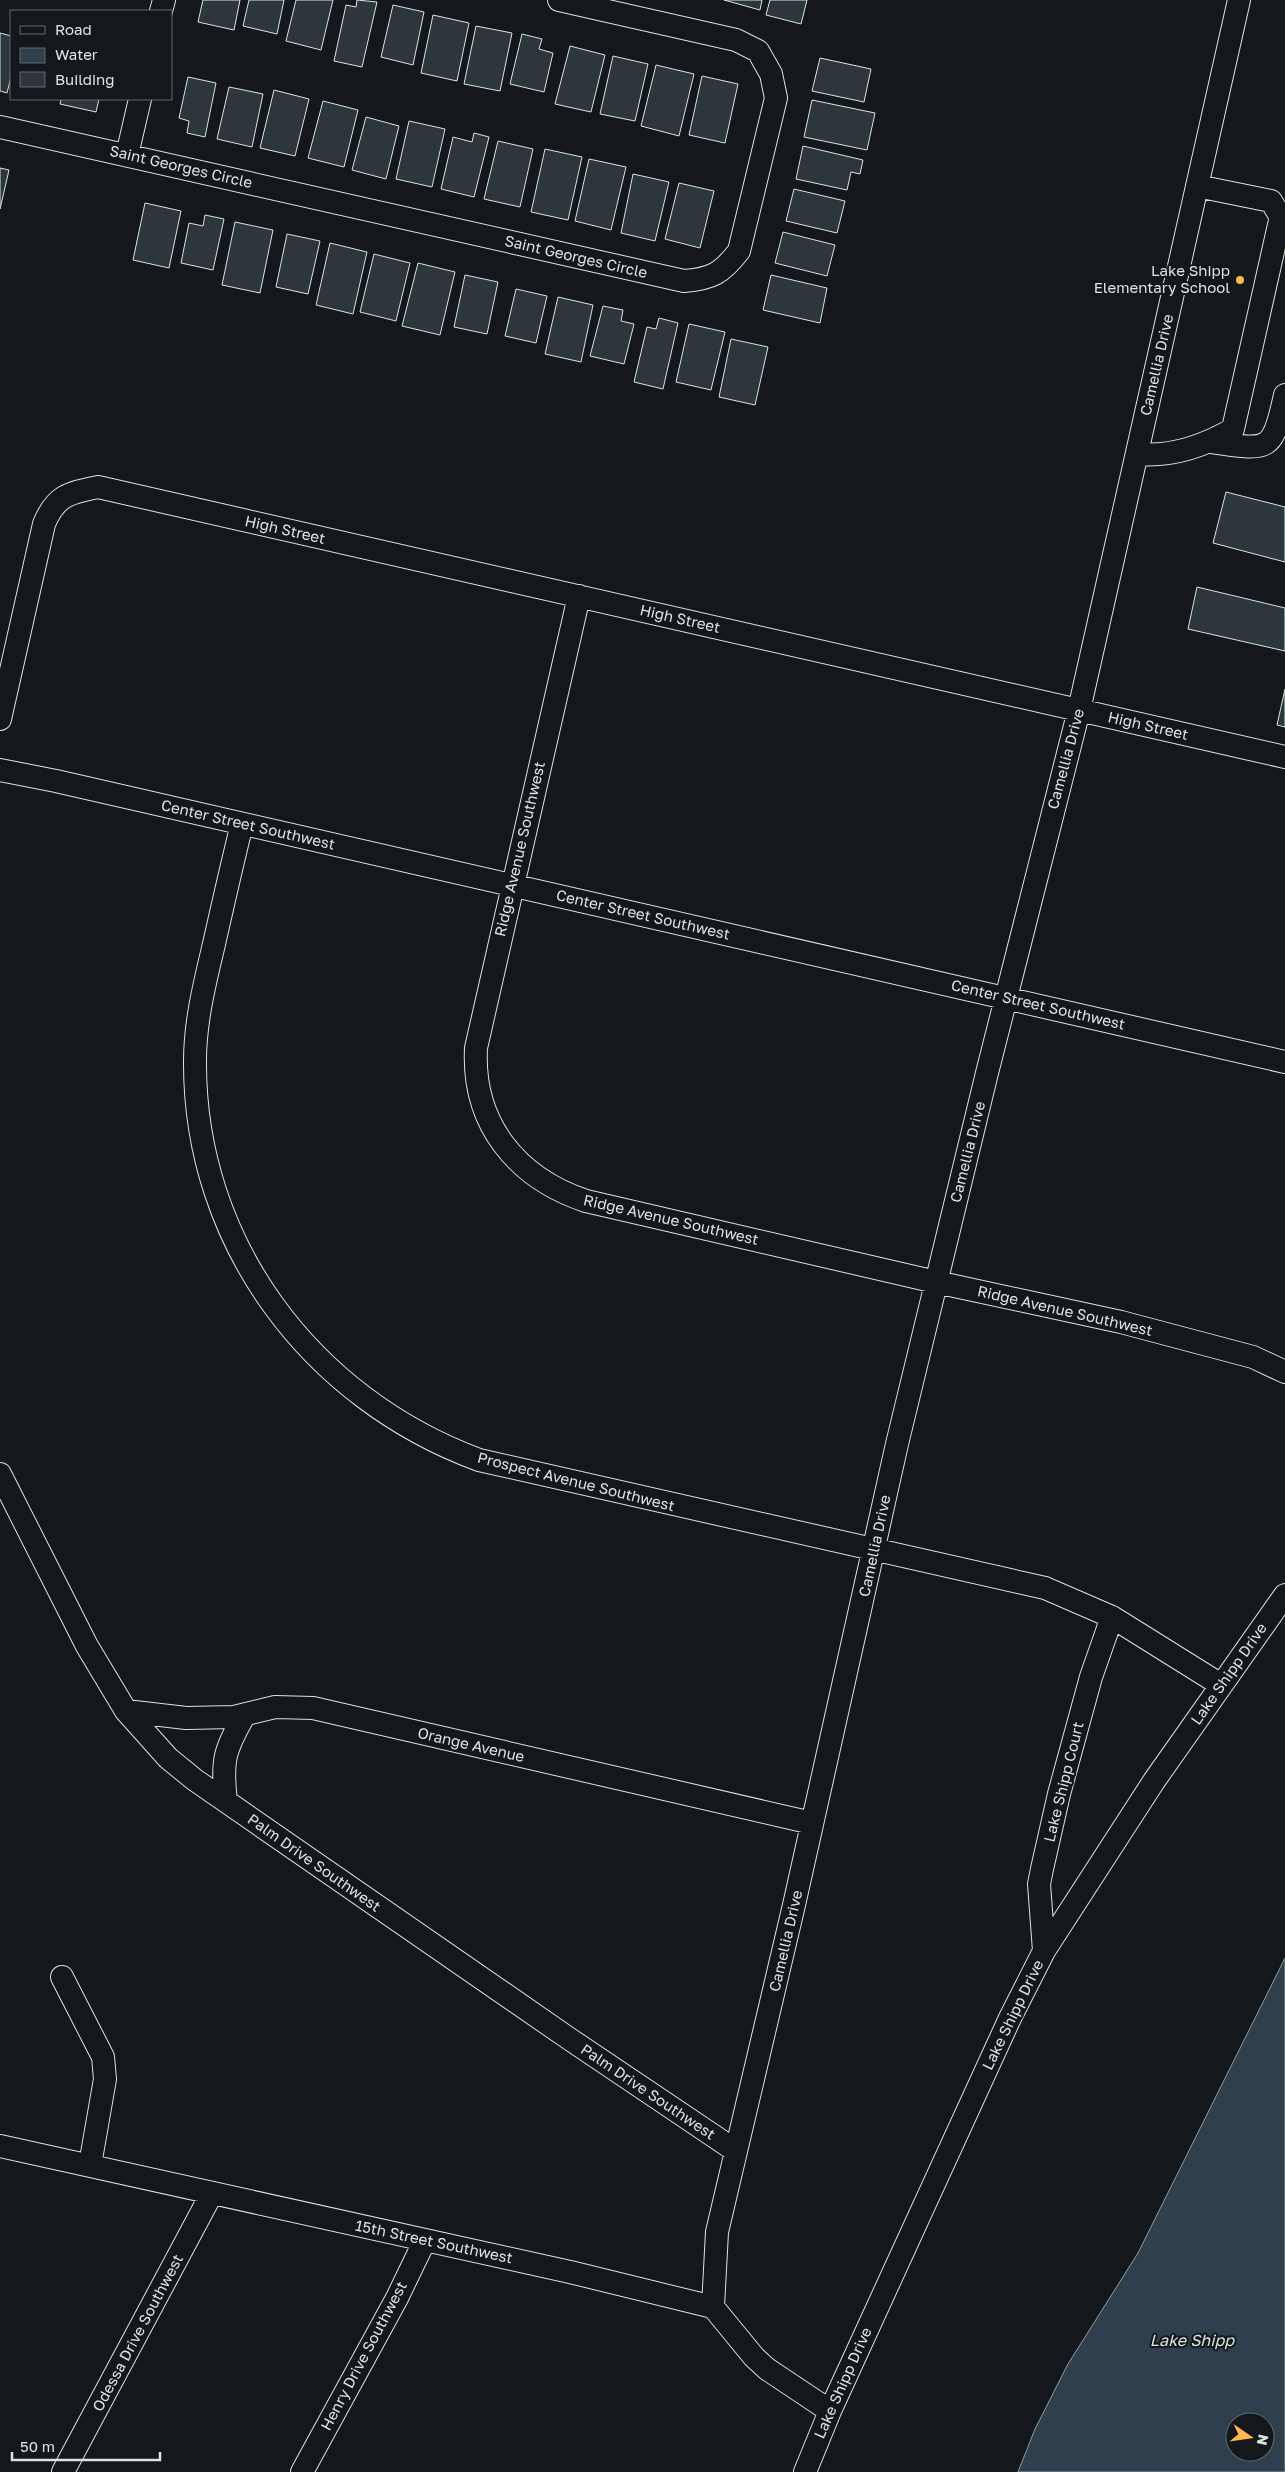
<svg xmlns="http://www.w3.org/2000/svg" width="1285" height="2472" font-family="'Golos Text',sans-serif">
<rect width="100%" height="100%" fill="#14181c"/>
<path fill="#2f3f4d" stroke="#939e99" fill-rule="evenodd" d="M1285,1958V2472H1018L1035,2429L1068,2364L1138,2253ZM1235,2422H1265V2452H1235Z"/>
<path fill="#2c363c" stroke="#d8e6dc" d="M203,0H240L234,30L198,22Z
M249,0H284L277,34L243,26Z
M296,0H333L321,50L286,41Z
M357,0L377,2L362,67L334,61L346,5L356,7Z
M724,0H762L760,10Z
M770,0H807L801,24L766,15Z
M393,5L424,12L413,65L381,57Z
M433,15L469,23L457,81L421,73Z
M476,26L512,33L500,91L464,84Z
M0,33L11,36V77L7,93L0,91Z
M522,34L542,39L539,49L553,53L544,92L510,84Z
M570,46L605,55L591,112L555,104Z
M613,56L648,64L635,121L600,114Z
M820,58L871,69L864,102L812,91Z
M656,65L694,74L679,136L641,126Z
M702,76L738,84L725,143L689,135Z
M188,77L216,83L205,137L187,133L189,121L179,118Z
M229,87L263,94L252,147L217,139Z
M274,90L309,99L295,156L260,148Z
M61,99H99L96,112L60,104Z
M812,100L875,113L867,150L804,137Z
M323,101L358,110L344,167L308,158Z
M366,117L399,126L386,179L352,170Z
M409,121L445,129L432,187L396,179Z
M474,133L489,137L474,197L441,189L453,137L472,142Z
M498,141L533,149L520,207L484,199Z
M803,146L863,160L860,174L851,172L847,190L796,179Z
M545,149L582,157L568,220L531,212Z
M589,159L626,167L611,230L575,221Z
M0,168L9,170L0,209Z
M633,174L669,182L655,241L621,233Z
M679,183L714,191L700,248L665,239Z
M794,189L845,201L837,233L786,221Z
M145,203L181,211L169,268L133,260Z
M205,215L224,219L213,270L181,263L189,223L203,226Z
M235,222L273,230L260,293L222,285Z
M783,232L835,245L827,276L775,263Z
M287,234L320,241L308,294L276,287Z
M330,243L367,252L353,314L316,305Z
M374,254L410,263L396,321L360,312Z
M418,263L455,272L440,335L402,326Z
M465,275L498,282L487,334L454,327Z
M771,275L827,288L820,323L763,310Z
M516,289L547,296L536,343L505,336Z
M558,297L593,305L581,362L545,354Z
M603,306L623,310L621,321L634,324L624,364L590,356Z
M659,318L678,323L663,389L634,382L647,327L656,329Z
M689,324L725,332L711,390L676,382Z
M731,339L768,347L755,405L719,397Z
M1226,492L1285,507V562L1213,543Z
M1197,587L1285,608V651L1188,629Z
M1285,689V727L1277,725Z"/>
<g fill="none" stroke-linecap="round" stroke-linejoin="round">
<g stroke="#d8e6dc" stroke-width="24">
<path id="minor" d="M161,11L164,0
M0,127L684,281C712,279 722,273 739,251L776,98L771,74L758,51L736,40L559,0
M127,155L140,99
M1197,186L1271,201L1285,224
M1211,442C1269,450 1272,454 1285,395
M1137,454C1170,457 1204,446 1233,429L1281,216
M579,596L476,1048C472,1124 517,1178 586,1201L936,1282L1121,1322L1253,1357L1285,1372
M0,719L44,524C56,495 69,493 98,487L1285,757
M0,770L56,781L1285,1062
M242,824C232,864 223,904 214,944C205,982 195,1021 195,1061C194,1243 311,1398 479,1460L1045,1588L1112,1617L1221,1685
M0,1474L87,1646L126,1711L168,1758L195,1780L571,2040L736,2151
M126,1711L186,1718L234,1717L275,1707L313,1708L812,1823
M226,1801C221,1760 225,1749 245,1714
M1044,1951L1039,1884L1042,1869L1059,1794L1091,1677L1112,1617
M62,1977L103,2057L105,2079L90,2165
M0,2146L570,2272L713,2307L754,2357L767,2369L830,2411
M713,2307L717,2232L794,1905L897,1444L987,1073L1079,710L1239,0
M63,2472L212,2193
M302,2472L397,2298L425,2240
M805,2472L830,2411L1010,2018L1044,1951L1154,1781L1285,1595"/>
</g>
<use href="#minor" stroke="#14181c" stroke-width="22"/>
</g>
<circle fill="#ffb74d" stroke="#14181c" stroke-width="2" cx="1240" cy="280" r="5"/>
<g text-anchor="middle" stroke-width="4" stroke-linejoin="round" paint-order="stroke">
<g font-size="15" fill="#d8e6dc" stroke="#14181c">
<text transform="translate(181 167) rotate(13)" y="5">Saint Georges Circle</text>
<text transform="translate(576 257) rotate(13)" y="5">Saint Georges Circle</text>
<text transform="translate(1157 365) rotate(-77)" y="5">Camellia Drive</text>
<text transform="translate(285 530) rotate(13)" y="5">High Street</text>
<text transform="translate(680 619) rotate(13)" y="5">High Street</text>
<text transform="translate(1148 726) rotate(13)" y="5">High Street</text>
<text transform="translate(1066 759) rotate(-75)" y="5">Camellia Drive</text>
<text transform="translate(248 825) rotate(13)" y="5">Center Street Southwest</text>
<text transform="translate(520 849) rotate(-77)" y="5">Ridge Avenue Southwest</text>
<text transform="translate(643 915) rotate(13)" y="5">Center Street Southwest</text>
<text transform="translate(1038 1005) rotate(13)" y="5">Center Street Southwest</text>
<text transform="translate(968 1152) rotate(-76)" y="5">Camellia Drive</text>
<text transform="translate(671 1220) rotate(13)" y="5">Ridge Avenue Southwest</text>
<text transform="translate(1065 1311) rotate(13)" y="5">Ridge Avenue Southwest</text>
<text transform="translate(576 1482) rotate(14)" y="5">Prospect Avenue Southwest</text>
<text transform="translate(875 1546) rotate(-78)" y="5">Camellia Drive</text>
<text transform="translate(1229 1674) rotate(-55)" y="5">Lake Shipp Drive</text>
<text transform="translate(471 1745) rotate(13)" y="5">Orange Avenue</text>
<text transform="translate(1064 1782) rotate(-76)" y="5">Lake Shipp Court</text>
<text transform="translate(314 1863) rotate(35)" y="5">Palm Drive Southwest</text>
<text transform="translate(786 1941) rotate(-77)" y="5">Camellia Drive</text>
<text transform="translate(1013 2015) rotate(-64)" y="5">Lake Shipp Drive</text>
<text transform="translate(648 2092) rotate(34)" y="5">Palm Drive Southwest</text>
<text transform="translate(434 2242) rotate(12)" y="5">15th Street Southwest</text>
<text transform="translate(138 2333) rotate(-62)" y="5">Odessa Drive Southwest</text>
<text transform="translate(364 2356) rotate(-62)" y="5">Henry Drive Southwest</text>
<text transform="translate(843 2383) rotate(-66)" y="5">Lake Shipp Drive</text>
</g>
<g font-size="15" fill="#d8e6dc" stroke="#14181c" text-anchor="end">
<text x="1230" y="276">Lake Shipp<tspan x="1230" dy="17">Elementary School</tspan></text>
</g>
<g font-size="16" font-style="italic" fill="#d8e6dc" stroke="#14181c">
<text x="1192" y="2346">Lake Shipp</text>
</g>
</g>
<rect x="10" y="10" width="162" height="90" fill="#14181c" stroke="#626a69"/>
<rect x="20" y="26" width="25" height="8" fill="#14181c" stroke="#626a69"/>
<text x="55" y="35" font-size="15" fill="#d8e6dc">Road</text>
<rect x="20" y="48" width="25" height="15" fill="#2f3f4d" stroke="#626a69"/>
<text x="55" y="60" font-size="15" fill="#d8e6dc">Water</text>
<rect x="20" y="72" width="25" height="15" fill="#2c363c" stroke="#626a69"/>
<text x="55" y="85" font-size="15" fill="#d8e6dc">Building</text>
<g transform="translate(1250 2437) rotate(103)"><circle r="24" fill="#14181c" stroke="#626a69"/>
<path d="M0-4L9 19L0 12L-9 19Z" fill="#ffb74d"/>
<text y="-8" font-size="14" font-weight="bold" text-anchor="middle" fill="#d8e6dc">N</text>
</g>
<path d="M12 2452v8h148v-8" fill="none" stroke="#d8e6dc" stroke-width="2.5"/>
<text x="20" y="2452" font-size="15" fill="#d8e6dc" stroke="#14181c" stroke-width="4" paint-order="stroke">50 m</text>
</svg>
